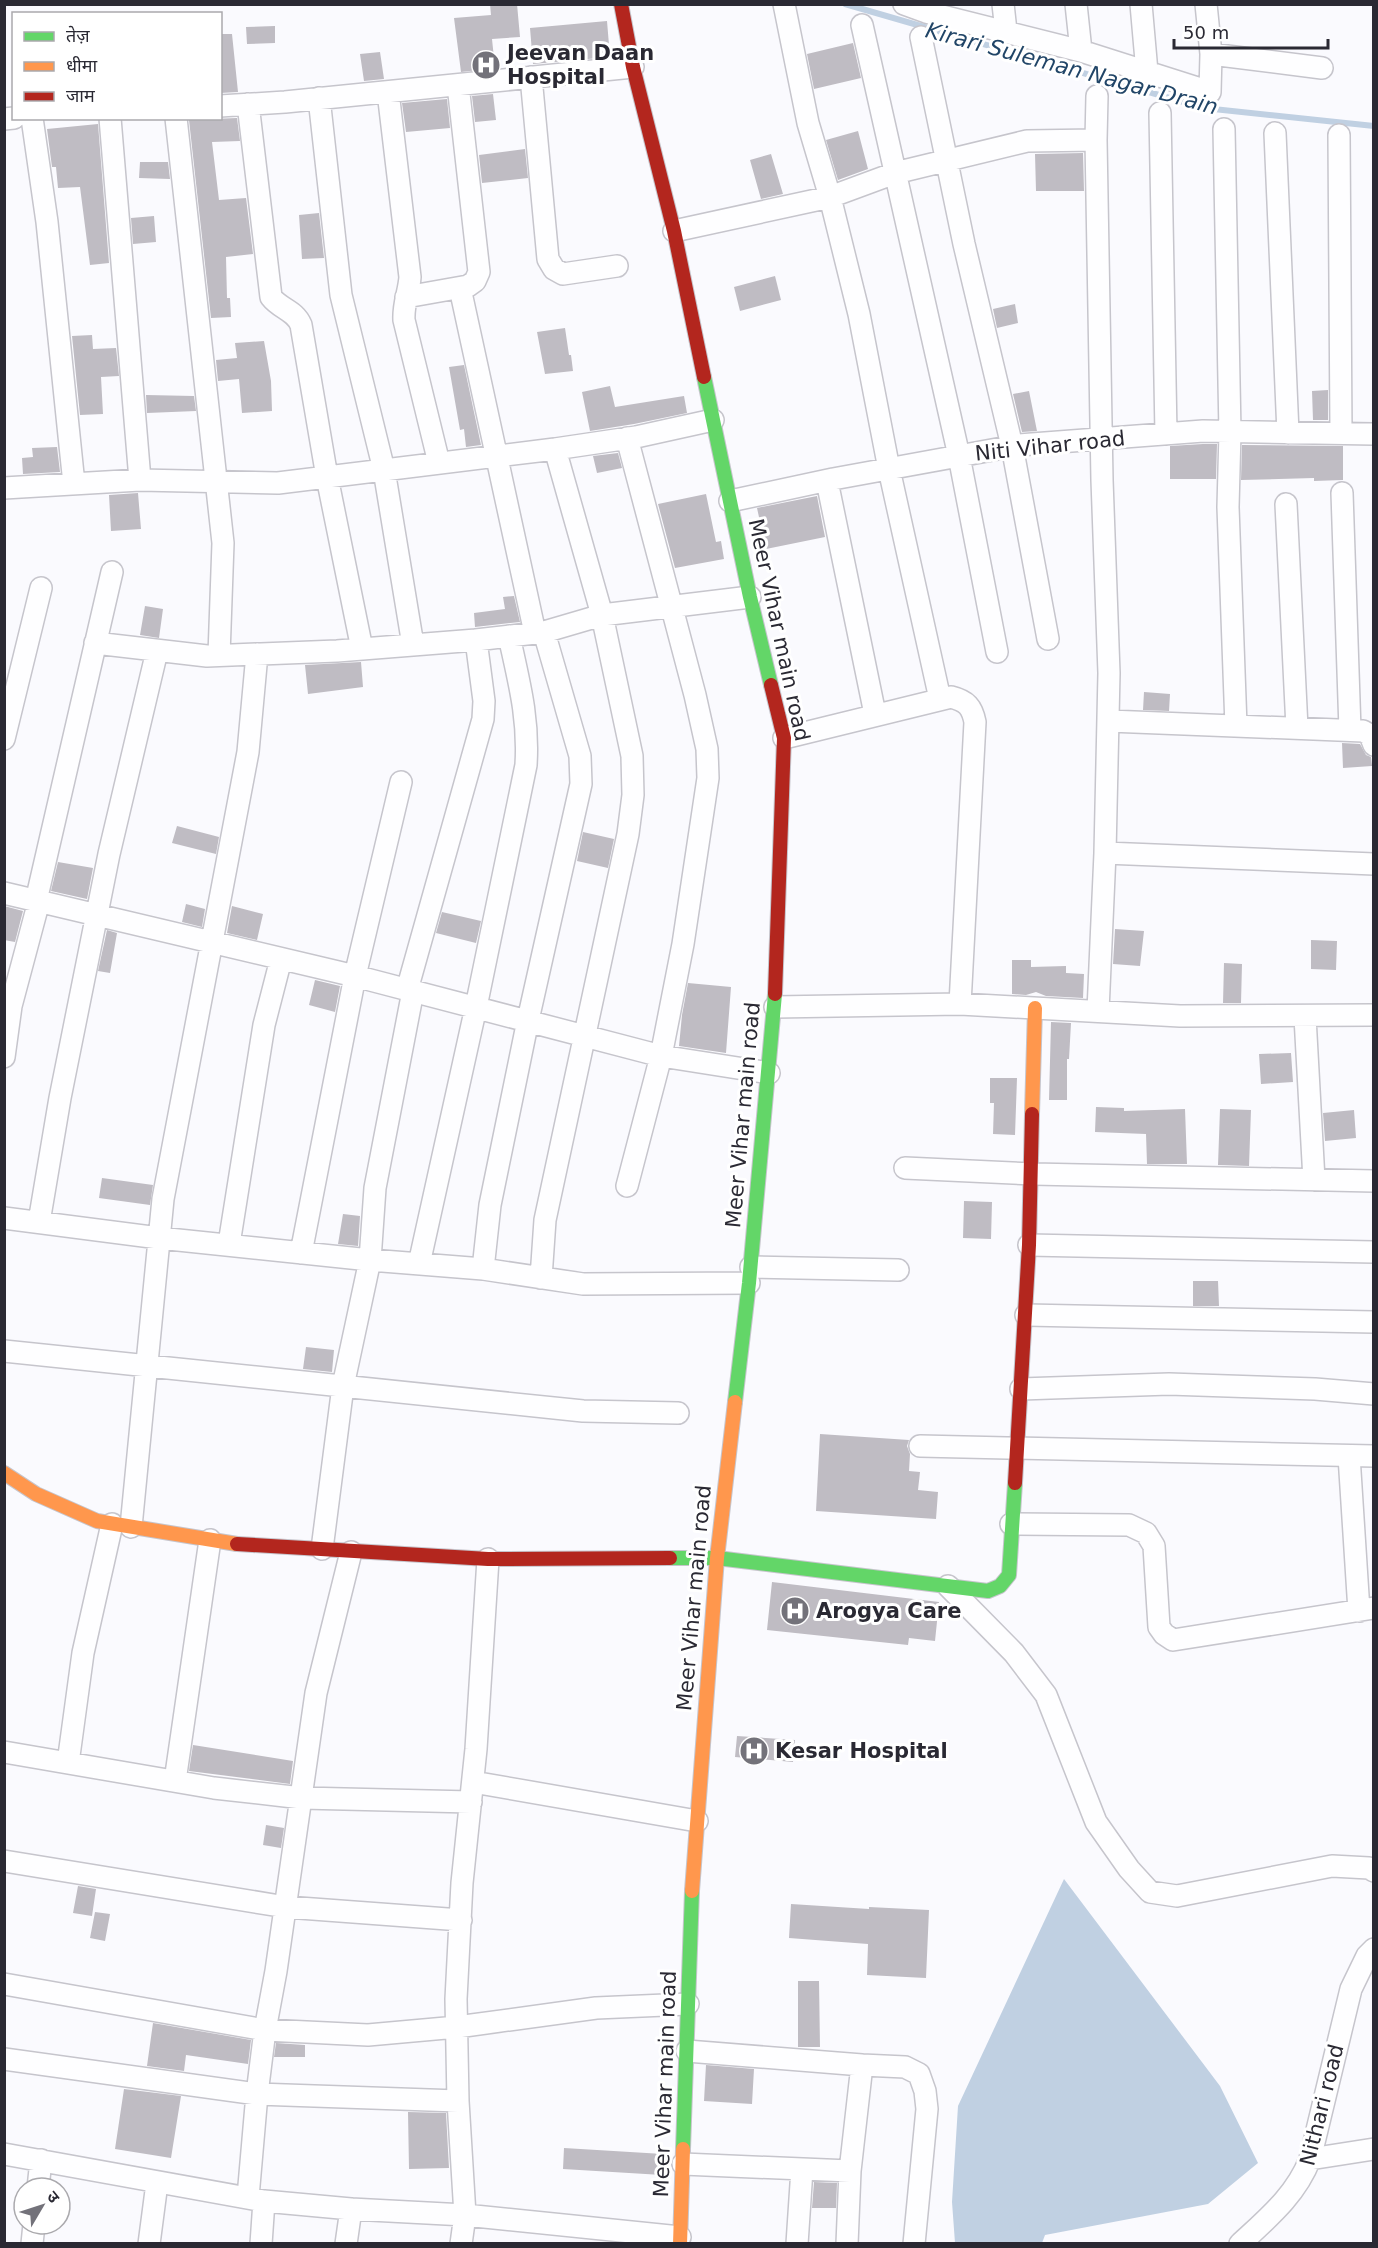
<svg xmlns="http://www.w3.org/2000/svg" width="1378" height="2248" font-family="'DejaVu Sans','Noto Sans Devanagari',sans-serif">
<rect width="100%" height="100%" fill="#fafafe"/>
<path fill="#c0d0e2" d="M1064,1879L1220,2086L1258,2163L1208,2204L1045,2235L1042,2243H955L952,2202L958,2106Z"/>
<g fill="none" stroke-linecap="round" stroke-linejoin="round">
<path stroke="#c0d0e2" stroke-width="6" d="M845,4L1204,108L1374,126"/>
</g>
<path fill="#bfbcc3" d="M490,4H517L520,37L492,39L495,68L461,72L454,18L491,15Z
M607,21L610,57L533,64L530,28Z
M275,26V43L247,44L246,27Z
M220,34H232L238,92L220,93Z
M853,43L861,78L814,89L807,54Z
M380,52L384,79L364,81L360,54Z
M493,94L496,120L475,122L472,96Z
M447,99L450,128L406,132L402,103Z
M237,118L240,141L212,142L219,200L246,198L253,254L226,257L227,298H230L231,317L211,318L189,120Z
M98,124L109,263L90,265L80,187L58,188L56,167H52L47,129Z
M858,131L868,169L838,180L826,140Z
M525,149L528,178L482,183L479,155Z
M1083,153L1084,191H1036L1035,154Z
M771,154L783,194L761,199L750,160Z
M140,162H168L170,179L139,178Z
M319,213L324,258L302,259L299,215Z
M154,216L156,242L133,244L131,218Z
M775,276L781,300L740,311L734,287Z
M1015,304L1018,323L997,328L993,309Z
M565,328L569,355H571L573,371L545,374L537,332Z
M92,335L93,349L116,348L119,376L101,377L103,414L80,415L72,336Z
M264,341L271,381L272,411L242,413L239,379L218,381L216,360L237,358L235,343Z
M464,365L481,445L466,447L464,429L460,430L449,367Z
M610,386L615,407L684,396L687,413L634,424L590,431L582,392Z
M1328,390V420H1313L1312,391Z
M1029,391L1037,431L1022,432L1013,394Z
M146,395L194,396L196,411L147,413Z
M1203,444H1217L1216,479H1170V446Z
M1242,445L1343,446V480L1314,481V478L1241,480Z
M57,447L60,472L23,474L22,458L33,457L32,448Z
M618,453L622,468L597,473L593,456Z
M138,493L141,529L111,531L109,495Z
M706,494L716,542L721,541L724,559L675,568L658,504Z
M817,496L825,537L766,549L757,508Z
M514,596L520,622L475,627L474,613L505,609L503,597Z
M145,606L163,609L159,638L140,635Z
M361,662L363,687L308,694L305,665Z
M1144,692L1170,694L1169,711L1143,710Z
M1342,743L1360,744L1366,755L1371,757L1372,766L1343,768Z
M177,826L219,837L216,854L172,843Z
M583,832L614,839L608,868L577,861Z
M58,862L93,868L87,899L51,891Z
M186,904L205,909L202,927L182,922Z
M4,906L23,911L15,942L4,940Z
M232,906L263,914L257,940L227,933Z
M442,912L481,921L476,943L436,933Z
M1115,929L1144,931L1140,966L1113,964Z
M107,930L117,933L110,973L98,971Z
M1311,940L1337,941L1336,970L1311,969Z
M1012,960H1031V967L1066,966V973L1084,974L1083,998L1046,996L1036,992L1026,995L1012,994Z
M1224,963L1242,964L1241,1003H1223Z
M315,980L340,986L335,1012L309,1005Z
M688,983L731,987L726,1053L679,1046L682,1015Z
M1051,1022L1071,1023L1069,1059H1067V1100H1049Z
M1291,1053L1293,1082L1261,1084L1259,1054Z
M990,1078H1017L1015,1135L993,1134L994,1103H990Z
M1096,1107L1124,1108V1111L1185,1109L1187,1164H1147L1146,1134L1095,1132Z
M1220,1109L1251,1110L1249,1166L1218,1165Z
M1354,1110L1356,1138L1325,1141L1323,1113Z
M102,1178L153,1185L150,1205L99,1198Z
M964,1201L992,1202L991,1239L963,1238Z
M343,1214L360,1216L358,1246L338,1244Z
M1193,1281H1218L1219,1306H1193Z
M306,1347L334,1350L332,1372L303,1369Z
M820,1434L909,1440L907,1446L910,1454L909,1471L920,1472L918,1490L938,1492L936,1519L816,1511Z
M772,1582L939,1602L935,1641L909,1638L908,1645L767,1630Z
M737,1736L795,1740L793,1762L735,1757Z
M193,1745L293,1761L290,1784L189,1771Z
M266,1825L284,1828L281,1848L263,1845Z
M78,1886L96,1889L92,1916L73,1913Z
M791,1904L869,1909V1907L929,1910L926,1978L867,1975L868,1944L789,1938Z
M95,1912L110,1914L105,1941L90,1938Z
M798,1981H819L820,2047H798Z
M153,2023L251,2040L248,2064L186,2055L184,2071L147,2066Z
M276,2043L305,2045V2057H274Z
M706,2065L754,2069L752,2104L704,2101Z
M124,2089L181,2096L171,2158L115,2149Z
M408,2112L446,2113L449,2168L409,2169Z
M564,2148L663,2154L662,2175L563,2169Z
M814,2182L837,2183L836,2208H812Z"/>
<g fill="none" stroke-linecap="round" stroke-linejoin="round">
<g stroke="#c6c5cc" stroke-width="24">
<path id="street" d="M784,4L808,123L830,197L859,314L889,469L940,699
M904,4L926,12L1081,51L1210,92L1211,54L1206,4
M1003,4L1006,31
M1076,4L1081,51
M1141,4L1147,72
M862,25L959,456L997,652
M921,37L964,244L1012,446L1048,639
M1211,54L1322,68
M531,77L548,259L554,269L563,274L617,266
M388,92L410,277C409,292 403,304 404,320L439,463
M1097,96L1096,140L1102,480L1109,673L1105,853L1098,1011
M319,98L341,295L384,470L413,645
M248,104L271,297C280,309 295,310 301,325L327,477L362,649
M220,106L285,102L633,67
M1160,113L1166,434
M32,118L47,222L74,484
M110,118L140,480
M176,118L223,543L219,655
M4,119L14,118
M1224,129L1230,432L1228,507L1236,726
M1275,133L1288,433
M1339,135L1341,433
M674,231L830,197L895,173L1027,141L1096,140
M460,288L535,633
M406,297L468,286L475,281L479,272L458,85
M827,481L875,714
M4,488L140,480L278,483L555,449L636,437L713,420
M1342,493L1350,730
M730,501L833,479L1019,445L1203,431L1374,434
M1286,504L1297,728
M95,643L207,656L337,651L476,640L544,632L602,615L750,597
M1109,721L1363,731L1370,735L1374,745
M784,738L951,697C967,701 972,707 975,722L960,1004
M4,739L41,588
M1105,853L1374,864
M4,893L355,976L661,1056L769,1073
M36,901L112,572
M407,990L483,719L484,701L476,640
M775,1007L960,1004L1180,1016L1374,1015
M1305,1017L1314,1180
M4,1057L11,1006L39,901
M905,1168L1033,1174L1374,1181
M627,1186L661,1056L683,944L708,778L707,749L695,695L627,438
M4,1218L159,1238L370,1260L483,1269L583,1284L749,1283
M39,1222L60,1098L109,854L157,651
M229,1244L264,1025L281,959
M1029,1245L1374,1252
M301,1253L355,976L401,782
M419,1264L476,1007L526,765C529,718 519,682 509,636
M751,1267L898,1270
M483,1269L490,1205L528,1020L581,784L580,756L544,632
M541,1278L545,1220L628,834L633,795L632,756L602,615L555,449
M1026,1315L1374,1322
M4,1351L583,1411L678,1413
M1021,1389L1169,1384L1315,1389L1374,1394
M920,1446L1374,1456
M1349,1456L1359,1611
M1011,1524L1129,1525L1146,1533L1154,1546L1159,1627L1164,1634L1173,1640L1374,1608
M131,1527L163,1199L248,752L257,654
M322,1549L343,1386L370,1260L375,1188L413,991
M948,1586L1014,1653L1046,1695L1096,1822L1129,1869L1150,1892L1177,1896L1332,1866L1369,1868L1374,1871
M4,1752L214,1788L302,1798L471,1802
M68,1763L83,1653L112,1524
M175,1781L210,1540
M473,1782L697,1821
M4,1861L286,1907L461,1920
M4,1984L265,2030L368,2035L457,2027L596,2008L688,2004
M687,2051L862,2065L850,2171L847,2244
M4,2059L257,2094L458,2101
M862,2065L905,2067L919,2074L925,2091L927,2109L914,2244
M4,2154L264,2201L351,2209L465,2215L680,2237
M1310,2159L1374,2149
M683,2164L850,2171
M38,2188L41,2160
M248,2197L257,2094L265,2030L276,1971L316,1693L351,1552
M32,2244L34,2224
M149,2244L157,2183
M261,2244L264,2201
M346,2244L351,2209
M461,2244L465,2215L458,2101L456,1999L462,1883L476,1749L488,1559
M797,2244L802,2169
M1240,2244C1268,2218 1296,2195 1310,2159L1351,1989L1367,1956L1374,1949"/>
</g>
<g stroke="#c6c5cc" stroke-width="16">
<path id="fast" d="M704,377L750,597L771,685
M735,1402L749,1283L775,994
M670,1558H717L988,1591L1000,1586L1009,1575L1015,1483
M683,2149L692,1891"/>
</g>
<g stroke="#c6c5cc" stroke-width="16">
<path id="slow" d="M1032,1114L1035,1008
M4,1473L36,1494L97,1521L237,1544
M692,1891L717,1558L735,1402
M680,2244L683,2149"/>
</g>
<g stroke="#c6c5cc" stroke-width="16">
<path id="jam" d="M621,4L633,67L674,231L704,377
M771,685L784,738L775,994
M1015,1483L1029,1245L1032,1114
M237,1544L488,1559L670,1558"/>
</g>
<use href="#street" stroke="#fefeff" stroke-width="21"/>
<use href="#fast" stroke="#63d668" stroke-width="14"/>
<use href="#slow" stroke="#ff974d" stroke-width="14"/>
<use href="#jam" stroke="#b3261e" stroke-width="14"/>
</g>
<defs>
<g id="hospital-disc" transform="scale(1.5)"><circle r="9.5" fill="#73727a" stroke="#fff"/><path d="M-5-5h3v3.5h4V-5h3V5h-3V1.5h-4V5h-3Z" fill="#fff"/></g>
</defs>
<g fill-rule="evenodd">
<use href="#hospital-disc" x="486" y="65"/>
<use href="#hospital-disc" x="795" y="1611"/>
<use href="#hospital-disc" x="754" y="1751"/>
</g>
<g text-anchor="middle" stroke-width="6" stroke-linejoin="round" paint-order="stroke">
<g font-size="21" font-weight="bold" fill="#2a2933" stroke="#fff" text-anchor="start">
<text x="507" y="60">Jeevan Daan<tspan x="507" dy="24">Hospital</tspan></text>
<text x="816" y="1618">Arogya Care</text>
<text x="775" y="1758">Kesar Hospital</text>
</g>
<g font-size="21" fill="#2a2933" stroke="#fff">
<text transform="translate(1050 446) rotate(-6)" y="7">Niti Vihar road</text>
<text transform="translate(779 630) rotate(78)" y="7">Meer Vihar main road</text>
<text transform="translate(743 1115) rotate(-85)" y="7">Meer Vihar main road</text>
<text transform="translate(694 1598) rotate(-85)" y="7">Meer Vihar main road</text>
<text transform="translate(665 2084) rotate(-88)" y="7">Meer Vihar main road</text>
<text transform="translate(1322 2105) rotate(-76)" y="7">Nithari road</text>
</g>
<g font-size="22" font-style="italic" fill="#214567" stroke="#fff">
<text transform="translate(1072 68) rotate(15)" y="8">Kirari Suleman Nagar Drain</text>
</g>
</g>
<rect width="1378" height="2248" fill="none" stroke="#2a2933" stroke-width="12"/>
<rect x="12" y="12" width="210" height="108" fill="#ffffff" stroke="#aaa9ad" stroke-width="1.5"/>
<rect x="24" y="32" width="30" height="9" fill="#63d668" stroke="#aaa9ad" stroke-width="1.5"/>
<text x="66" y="42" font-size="18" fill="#2a2933">तेज़</text>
<rect x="24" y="62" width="30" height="9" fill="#ff974d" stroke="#aaa9ad" stroke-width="1.5"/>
<text x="66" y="72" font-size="18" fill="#2a2933">धीमा</text>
<rect x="24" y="92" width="30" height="9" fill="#b3261e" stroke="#aaa9ad" stroke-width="1.5"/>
<text x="66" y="102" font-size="18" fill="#2a2933">जाम</text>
<g transform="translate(42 2206) rotate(51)"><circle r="28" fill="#ffffff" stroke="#aaa9ad" stroke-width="1.5"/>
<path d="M0-4.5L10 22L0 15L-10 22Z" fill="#73727a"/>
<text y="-9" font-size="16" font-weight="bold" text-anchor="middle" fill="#2a2933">उ</text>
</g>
<path d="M1174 39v9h154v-9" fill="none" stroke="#2a2933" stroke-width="3"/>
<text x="1183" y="39" font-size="18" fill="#2a2933" stroke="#ffffff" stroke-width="4.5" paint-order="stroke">50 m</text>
</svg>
